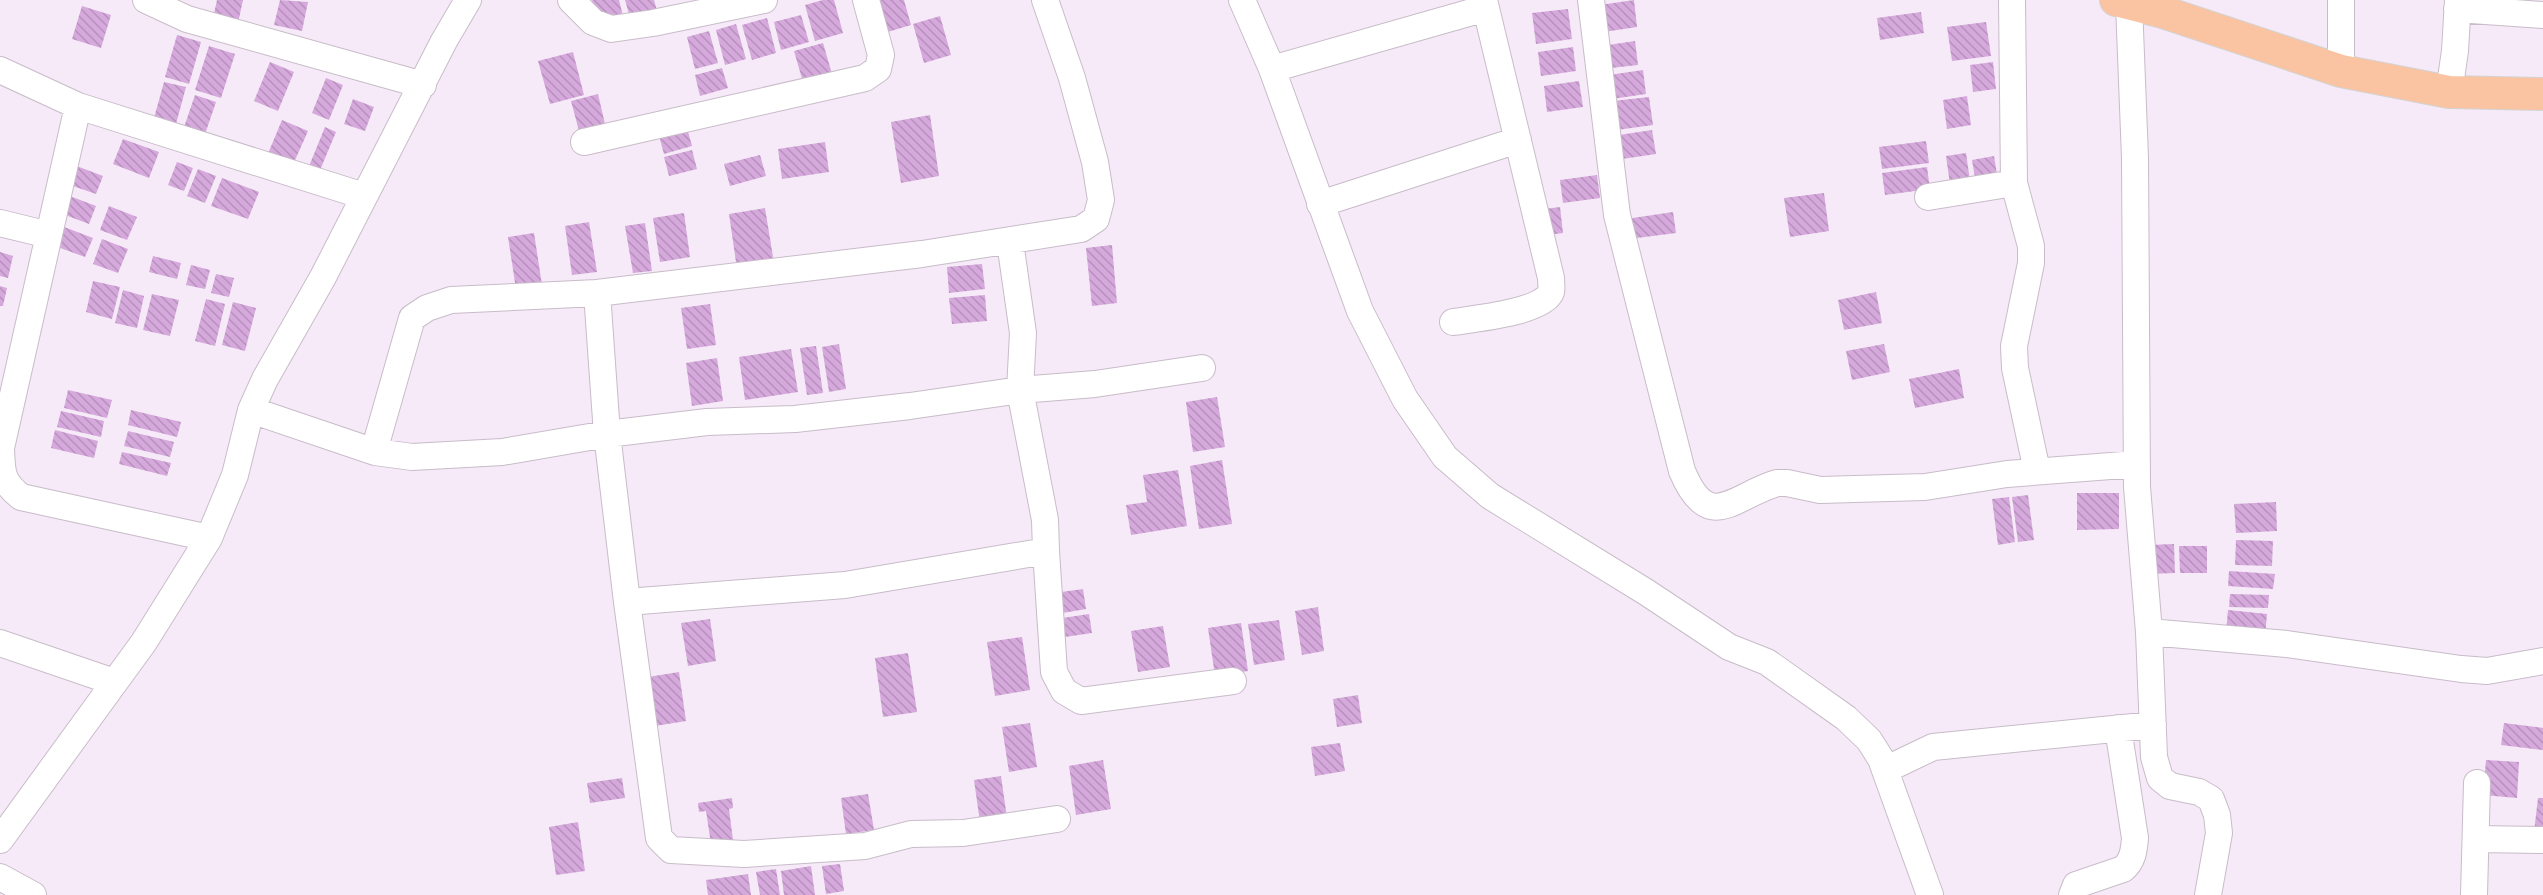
<svg xmlns="http://www.w3.org/2000/svg" width="2543" height="895" font-family="'DM Sans',sans-serif">
<defs>
<pattern id="building-back-hatch" width="6" height="6" patternUnits="userSpaceOnUse" patternTransform="scale(1.5)"><rect width="6" height="6" fill="#d6a9dc"/><path d="M-1 5l2 2M0 0l6 6M5-1l2 2" fill="none" stroke="#b790bc"/></pattern>
</defs>
<rect width="100%" height="100%" fill="#f6eaf8"/>
<path fill="url(#building-back-hatch)" d="M217,0H243L238,23L213,18Z
M280,0L308,2L302,31L274,25Z
M592,0H619L623,16L598,23Z
M625,0H654L658,14L631,21Z
M823,0H834L843,33L815,41L805,5Z
M871,0H904L911,25L881,34Z
M1634,0L1637,27L1604,32L1600,5Z
M82,6L111,15L101,48L72,39Z
M1568,9L1572,39L1536,44L1532,13Z
M1921,12L1924,33L1880,40L1877,18Z
M801,15L809,42L781,50L774,22Z
M940,16L951,55L924,63L913,24Z
M767,18L776,53L752,60L742,25Z
M1986,22L1991,56L1952,61L1947,27Z
M736,24L746,59L725,65L716,30Z
M709,31L718,63L695,69L687,37Z
M177,35L201,42L189,84L165,77Z
M1635,41L1638,65L1611,68L1608,45Z
M823,43L832,74L803,82L794,51Z
M209,46L235,54L221,98L195,90Z
M1573,47L1576,71L1541,76L1538,52Z
M573,52L584,95L550,104L538,61Z
M270,62L294,72L278,111L254,101Z
M1993,62L1996,89L1973,92L1970,65Z
M722,68L728,88L700,96L695,75Z
M1643,70L1646,94L1612,99L1609,75Z
M326,78L343,85L329,120L312,113Z
M1579,81L1583,107L1547,112L1544,86Z
M164,82L186,87L176,124L154,118Z
M598,94L605,124L579,131L571,101Z
M195,95L216,102L203,140L182,133Z
M1967,96L1971,125L1947,129L1943,100Z
M1649,97L1653,125L1617,130L1613,101Z
M353,99L374,107L365,131L344,124Z
M930,115L939,176L901,183L891,122Z
M282,120L308,131L292,167L267,156Z
M325,127L336,132L318,175L307,171Z
M687,128L692,146L664,154L659,136Z
M1652,130L1656,154L1622,159L1619,135Z
M123,139L159,152L149,178L113,164Z
M1926,141L1929,163L1882,169L1879,147Z
M825,142L829,172L782,179L778,149Z
M692,150L697,169L669,176L664,157Z
M1966,153L1970,181L1950,184L1946,156Z
M760,155L766,176L730,186L724,164Z
M1994,156L1998,181L1976,184L1972,160Z
M177,162L193,168L184,191L168,185Z
M74,165L103,176L96,194L67,184Z
M1927,167L1930,189L1885,195L1882,173Z
M198,169L216,176L205,203L187,196Z
M1597,175L1600,198L1563,203L1560,180Z
M222,178L259,192L248,219L211,206Z
M1824,193L1829,231L1790,237L1784,198Z
M67,195L96,206L89,224L60,213Z
M109,206L137,217L127,240L100,230Z
M1560,207L1563,233L1541,236L1537,210Z
M765,208L774,263L737,269L729,214Z
M1673,212L1676,233L1629,239L1626,219Z
M684,213L690,257L660,262L653,218Z
M589,222L597,272L572,275L565,226Z
M645,223L652,271L633,273L625,226Z
M59,225L93,238L85,257L52,245Z
M534,233L542,285L516,289L508,237Z
M102,239L128,249L118,273L93,264Z
M1112,245L1117,303L1092,306L1086,248Z
M0,252L13,256L8,278L0,276Z
M153,256L181,263L177,279L149,272Z
M982,264L985,289L949,293L947,267Z
M191,265L210,270L205,289L186,285Z
M216,274L234,278L229,297L211,293Z
M93,281L120,287L112,319L86,312Z
M0,286L7,288L3,306H0Z
M123,290L144,296L137,328L115,323Z
M1876,292L1882,323L1844,330L1838,300Z
M152,294L179,300L170,336L143,330Z
M985,295L987,321L952,324L949,298Z
M206,299L225,304L215,346L195,341Z
M233,302L256,308L245,351L222,345Z
M710,304L716,345L687,349L681,308Z
M839,344L846,389L829,392L822,347Z
M1884,344L1890,372L1852,380L1846,351Z
M816,346L823,393L807,395L800,348Z
M791,349L798,392L745,400L739,357Z
M717,358L723,401L692,406L686,363Z
M1959,369L1964,398L1915,408L1909,379Z
M68,390L112,400L107,418L64,408Z
M1217,397L1225,447L1193,452L1186,402Z
M131,410L181,422L177,437L128,425Z
M61,411L104,421L101,437L57,427Z
M55,430L98,441L94,458L51,448Z
M128,431L174,442L170,457L124,446Z
M122,452L171,463L167,476L119,464Z
M1222,460L1232,524L1199,529L1190,466Z
M1178,470L1187,526L1131,535L1126,505L1147,502L1143,475Z
M2077,493H2119V529L2077,530Z
M2028,495L2034,540L2018,542L2012,497Z
M2009,497L2015,542L1998,545L1992,499Z
M2276,502L2277,531L2236,533L2234,504Z
M2236,540L2273,541L2272,566L2235,565Z
M2174,544L2175,573L2150,574L2148,545Z
M2179,546H2207V573H2180Z
M2229,571L2275,574L2273,589L2228,586Z
M1083,589L1086,609L1057,614L1054,593Z
M2230,594L2269,595L2268,608L2229,607Z
M1318,607L1324,651L1302,655L1295,611Z
M2228,610L2267,614L2265,636L2226,632Z
M1089,614L1092,633L1058,638L1056,619Z
M710,619L716,661L688,666L681,623Z
M1279,620L1285,660L1254,665L1248,624Z
M1241,623L1248,671L1215,676L1208,628Z
M1163,626L1170,667L1138,672L1131,631Z
M1022,637L1030,690L995,696L987,642Z
M908,653L917,712L883,717L875,658Z
M679,672L686,721L655,726L648,677Z
M1358,695L1362,723L1337,727L1333,699Z
M1030,723L1037,767L1009,772L1002,727Z
M2504,723L2543,728V750L2501,745Z
M1340,743L1345,771L1315,776L1311,747Z
M1103,760L1111,809L1076,815L1069,766Z
M2486,760L2519,762L2517,798L2483,795Z
M1001,776L1007,818L980,822L974,780Z
M622,778L625,798L590,803L587,783Z
M868,794L874,830L846,834L841,798Z
M732,798L733,808L729,809L733,840L711,844L706,811L699,812L698,803Z
M2538,798H2543V833L2534,832Z
M578,822L585,871L556,875L549,827Z
M840,864L844,891L826,894L822,866Z
M811,866L815,895H784L781,871Z
M776,869L780,895H760L756,872Z
M748,874L751,895H708L706,880Z"/>
<g fill="none" stroke-linecap="round" stroke-linejoin="round">
<g stroke="#c8bcc9" stroke-width="28">
<path id="minor" d="M146,0L187,19L423,85
M571,0L593,22L611,29L653,23L764,0
M1045,0L1072,78L1095,162L1101,200L1096,219L1081,229L922,254L597,293L607,434L627,602L659,838L671,850L744,854L865,846L911,834L963,833L1057,819
M1242,0L1272,69L1360,311L1405,399L1445,457L1490,496L1646,592L1729,647L1767,662L1846,718L1869,740L1881,759L1930,895
M1591,0L1617,215L1682,471C1709,535 1733,496 1777,483H1787L1820,490L1925,487L2007,474L2137,464
M2012,0L2014,183L2031,246V263L2014,346L2015,368L2037,471
M2129,4L2135,158L2137,487L2149,632L2154,757L2160,778L2170,786L2199,792L2211,799L2217,815L2219,833L2208,895
M2457,9L2543,15
M1272,69L1486,8
M0,70L78,106L364,196
M2341,71V0
M2449,92L2455,51L2458,0
M78,106L1,448C2,472 1,481 21,497L209,538
M584,142L865,78L878,69L881,55L866,0
M1928,197L2014,183
M1320,204L1518,140
M0,223L49,235
M1453,322C1473,319 1544,312 1551,292C1552,288 1551,281 1551,278L1484,0
M251,410L375,452L412,457L502,452L607,434L707,422L795,419L910,406L1020,390L1095,384L1202,368
M374,451L412,318L427,308L451,300L597,293
M1046,551L1054,672L1064,691L1081,701L1233,681
M627,602L845,585L1046,551L1045,520L1020,390L1023,333L1010,242
M2149,632L2287,644L2461,669L2487,671L2543,661
M0,643L114,682
M1885,770L1933,747L2153,725
M2476,839L2543,840
M0,840L144,642L209,538L235,475L251,410L265,379L323,277L444,41L468,0
M0,877L33,895
M2072,895L2076,885L2123,869C2133,861 2134,850 2135,838L2118,728
M2474,895L2477,783"/>
</g>
<g stroke="#d4d3d4" stroke-width="34">
<path id="major" d="M2116,0L2163,12L2341,71L2449,92L2543,94"/>
</g>
<use href="#minor" stroke="#fff" stroke-width="26"/>
<use href="#major" stroke="#fac4a3" stroke-width="32"/>
</g>
</svg>
